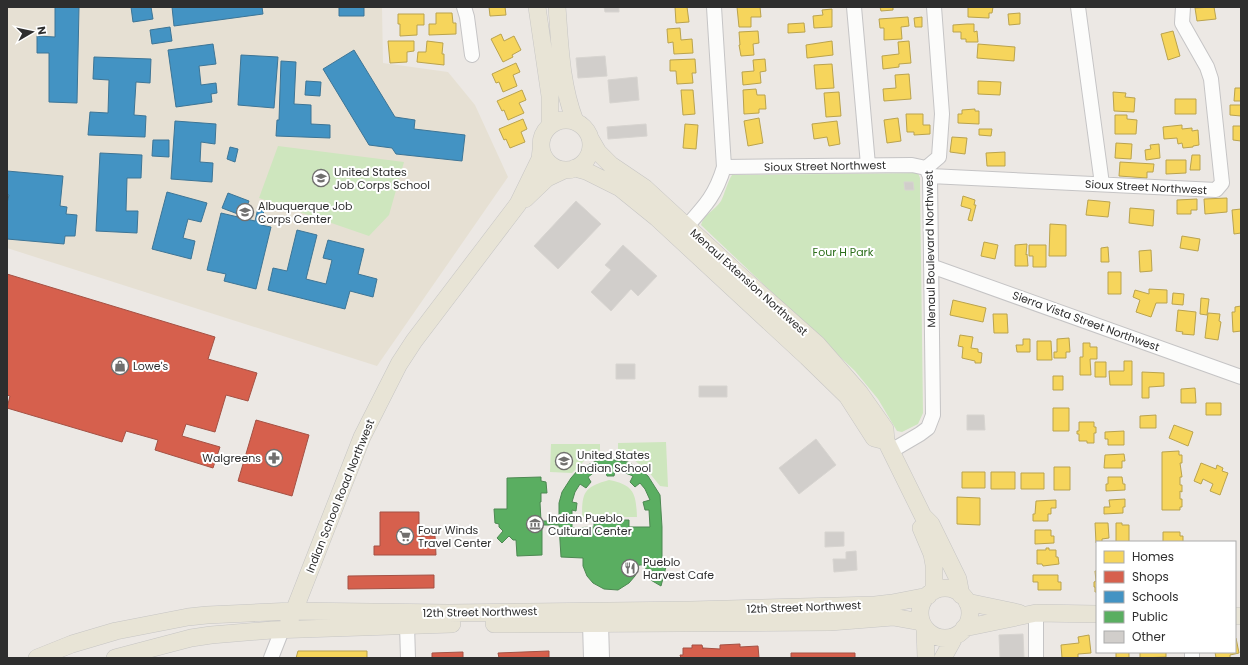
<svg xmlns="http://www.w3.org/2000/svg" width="1248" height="665" font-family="Poppins,sans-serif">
<rect width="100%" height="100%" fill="#ece8e4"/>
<path fill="#e6e0d3" d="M7,7H382L383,63L448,72L475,105L508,177L377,366L7,248Z"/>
<path fill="#cee6be" d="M278,146L404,162L389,215L369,236L259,198Z
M918,173L920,178V183L923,413L918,424L902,432L897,431L878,399L855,371L701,225C703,215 715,210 721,201C725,193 727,183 732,175Z
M666,442L668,487L660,486L648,471L634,460L618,456V443Z
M551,444H600V455L584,461L572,473L550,472Z
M609,480C634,485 636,493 637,517H582C582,492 584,487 609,480Z"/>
<path fill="#f6d55c" stroke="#baa34e" d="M489,7H505L506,15L490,16Z
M675,7H687L689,22L676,23Z
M737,7H760L761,17H751V27H739Z
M880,7H893V10L881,11Z
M968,7H993L992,13H989V18L968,17Z
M1214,7L1216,19L1197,21L1195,8Z
M832,9V27L814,28L813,16L823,15L822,10Z
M436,13H452L453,23H456V34L429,35V24H436Z
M1020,13V24L1009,25L1008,14Z
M398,14H424V25H417V35L400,36V24H398Z
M908,17L909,26L901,27L902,39L884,40V28H880L879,19Z
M922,17V27H915L914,18Z
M804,23L805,32L788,33V24Z
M967,24H974V32L977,31L978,42H966V39H961V32H953V25Z
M680,28L681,40L692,39L693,53L674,54L673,42L668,43L667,29Z
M758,31L759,43L753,44L754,55L741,56L739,45H740L739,32Z
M1173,31L1180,56L1168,60L1161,34Z
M501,34L504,41L514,36L521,50L512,55L513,57L503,62L491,39Z
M388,41H414V51L407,52V62L390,63Z
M427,41L443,43L442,54H444V65L417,62L418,52H426Z
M832,41L833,55L807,58L806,45Z
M909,41L911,63L899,64V67L883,69L882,56L899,54L898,42Z
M978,44L1015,47L1014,61L977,58Z
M695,59L696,73H692L693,83L677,84L676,71H670V60Z
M765,59L766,71L760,72L761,83L743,85L742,72L754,71L753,60Z
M516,63L520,72L513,75L517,86L503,92L499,82L496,83L492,74Z
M832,64L834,88L816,89L814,65Z
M909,74L911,99L884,101L883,89L896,88L895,75Z
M978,81L1001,82L1000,95L978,94Z
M1235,88H1241V101H1234Z
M756,89L757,95H765L766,109H759V113L744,114L743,90Z
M522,90L526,100L519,103L524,113L508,120L504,110L502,111L497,101Z
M681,90H693L695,114L683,115Z
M839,92L841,116L826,117L824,93Z
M1113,92L1126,93L1125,97L1135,98L1134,112L1114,111Z
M1175,99H1196V114H1175Z
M1230,105H1241V116L1230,115Z
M975,109V111H979V124L958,123V114H962V110Z
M906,114H923V125H930V134L914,135V132H907Z
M1115,115H1127V119L1137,120L1136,134H1115Z
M759,118L763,143L748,146L744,121Z
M898,118L901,141L887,143L884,120Z
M523,119L527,129L521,132L525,142L510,148L506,139L504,140L499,129Z
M837,121L840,144L829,146L827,137L814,139L812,124Z
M685,124L698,125L696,149L683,148Z
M1182,125V129L1192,128V131L1198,130L1199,145L1193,146V147L1183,148L1182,143L1178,144L1177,138L1164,139L1163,127Z
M1233,126H1241V141L1233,140Z
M979,129H992L991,136L979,135Z
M952,137L967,138L965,154L950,152Z
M1116,143L1132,144L1131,159L1115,158Z
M1159,144L1160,158L1146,160L1145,150L1151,149L1150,145Z
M1005,152V166H987L986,153Z
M1192,155H1200V170H1190Z
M1166,160H1186V173L1166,174Z
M1120,162L1154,164L1153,172H1147V178L1119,176Z
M963,196L975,200L974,205H976L972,221L968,220L971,209L961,206Z
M1227,198V212L1205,214L1204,199Z
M1197,199V210H1191V214H1177V200Z
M1088,200L1110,202L1108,217L1086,215Z
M1130,208L1154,210L1153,226L1129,223Z
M1241,209V233L1234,234L1232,210Z
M1050,224L1066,225V256H1049Z
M1182,236L1200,239L1198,251L1180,248Z
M984,242L998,245L995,259L981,256Z
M1027,244L1026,255L1027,254L1028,266H1015V245Z
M1029,245H1046V267H1033V256H1029Z
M1108,247L1109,262H1101V248Z
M1151,250L1152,271L1140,272L1139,251Z
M1108,272H1121V294H1108Z
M1149,289L1167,290V303H1156L1151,317L1136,312L1140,300L1133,297L1135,290L1149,294Z
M1173,293L1184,294L1183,305L1172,304Z
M1201,298L1209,299L1207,315L1200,314Z
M953,300L986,308L983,322L950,315Z
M1241,306V331L1233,332L1232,312H1235V307Z
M1178,310L1196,312L1194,335L1182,334L1183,332L1176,331Z
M1208,313L1220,314L1219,321L1221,322L1218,340L1205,338Z
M993,314H1007L1008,333H994Z
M960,335L973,337L971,348L978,349V352L982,353L981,363H975V361L962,358L963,347L958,346Z
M1069,338L1070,352H1066V358H1054V352H1057V339Z
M1023,339H1030V352H1017L1016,345H1023Z
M1037,341H1051L1052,360H1037Z
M1083,343H1090V347H1097V359H1090L1091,375H1080V357H1083Z
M1124,361H1132V385H1110L1109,371H1124Z
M1095,362H1106V377H1095Z
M1142,372L1164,373V386L1149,387V398H1142Z
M1053,376H1063V390H1053Z
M1195,388L1196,403H1181V389Z
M1206,403H1221V415H1206Z
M1053,408H1069V431H1053Z
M1156,415V428H1140V416Z
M1079,422H1094V427H1096V433H1094V443H1087V441H1079V434H1077V431H1079Z
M1174,425L1193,432L1188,446L1169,438Z
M1124,431V445H1108V439H1105V432Z
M1179,451V455H1182V463H1180L1182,477H1180V485H1182V492L1180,491V499H1182V507H1180V510H1162V452Z
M1124,454L1125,461H1122V468H1104L1105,455Z
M1201,463L1216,469L1217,465L1223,468L1222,471L1228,473L1220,495L1210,491L1213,484L1203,479L1201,484L1194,481Z
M1054,467H1070V490H1054Z
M962,472H985V488H962Z
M991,472H1015V489H991Z
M1021,473H1044V489H1021Z
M1108,477H1122L1123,484H1125V490L1106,491V484H1108Z
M957,497L980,498V525L957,524Z
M1125,499V507H1123V513L1104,514V507H1110L1109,500Z
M1056,500V508H1051V514H1048V521H1033V514H1035L1036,501Z
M1095,523H1108L1109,538L1102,539V542L1096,543Z
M1116,523H1122V525H1129V542H1116Z
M1035,530H1051V536H1054V543L1035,544Z
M1163,532H1180V536H1183V542H1163Z
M1046,548H1049V550H1056V557H1058L1059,564L1043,566L1042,564H1037V550H1046Z
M1095,571H1097V592H1095V587H1094V582L1096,581Z
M1033,575H1058V582H1061V590H1038V582H1033Z
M1089,635L1091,653L1078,654V658H1062L1061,645L1079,643L1078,637Z
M1235,638H1236L1239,653L1230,655V658H1216L1215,652H1235Z
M298,651H367V658H296Z
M1116,652H1129V658H1116Z
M1140,652H1166V657L1140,658Z"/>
<path fill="#d6604d" stroke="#a45144" d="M7,274L215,337L208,359L257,373L248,401L226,395L215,432L186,424L182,436L220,447L213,468L155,450L158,440L126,431L122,442L7,408L10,396L7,395Z
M256,420L309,435L292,496L238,481Z
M380,512H419V536H435L436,555H374V546H380Z
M434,575V588L348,589V576Z
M740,644V647L758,646L759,658H681L680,655H683V648H692V645H702L703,649V648L720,649V645Z
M549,651V658H499L498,653Z
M463,652V658H432V653Z
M791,653H855V658H791Z"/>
<path fill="#4393c3" stroke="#3d7596" d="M55,7H79L77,103L49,102V53H37V36L55,37Z
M131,7H151L153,19L133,22Z
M172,7H262L263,14L174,26Z
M339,7H364V16H339Z
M170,27L172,41L152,44L150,30Z
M213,44L216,64L199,66L201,85L216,83L217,93L211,94L212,102L176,107L168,50Z
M354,50L395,117L415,120L414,129L465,135L462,161L396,154L392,148L369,145L323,69Z
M241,55L278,57L274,108L238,105Z
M94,57L151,59L150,83L136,82L134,115L146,116L145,137L88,135L90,112L108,113L109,80L93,79Z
M281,61L296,62L294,104L311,105V124L330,125V138L276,136L277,120H279Z
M306,81L321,82L320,96L305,95Z
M175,121L216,124L215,144L201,142L200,162L213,163L212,182L171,179Z
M153,140H169V157L152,156Z
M230,147L238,149L235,162L227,159Z
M100,153L142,155L141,178H127L126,211H138L137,233L96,231Z
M7,171L63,176L60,206L67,207L66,214L77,215L75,236H65L64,244L7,239V203L9,195H7Z
M167,192L207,203L201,222L188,219L183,238L195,241L191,259L152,249Z
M228,193L249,201L243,216L222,208Z
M258,208L264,210L261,225L271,227L256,289L224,281L226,274L207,270L221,213L255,221Z
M297,230L317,235L306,279L326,284L332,260L323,258L328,240L364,249L358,274L377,279L373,297L350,291L345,309L268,290L273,268L287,271Z"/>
<path fill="#5aae61" stroke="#4d8852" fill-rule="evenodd" d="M608,459L628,462L639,469L648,476L660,495L662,527V563H667L661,586L649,579L652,570L645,568V565H639L635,576L629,583L618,590L604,589L593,583L587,576L583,566V558L561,557L559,525H542V555L517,556L516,540H513L509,536L502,543L497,538L503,531L499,527V524L495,523L494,509H507V478L541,477V481L546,482L547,493H541V502H540L541,521H559V503L562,492L571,478L578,470L596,461ZM605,470L607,476H614L615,471L623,472L633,476L630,482L635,487L640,483L645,489L650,500L643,502L645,510H649L650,527H629V520H594V527L572,528V510L576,511L577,503L572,502L575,492L580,484L586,488L591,482L588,477L596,471Z"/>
<path fill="#d1cecb" stroke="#d7d4d0" d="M604,7H619V12H605Z
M605,56L607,76L578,78L576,58Z
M637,77L639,100L610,103L608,80Z
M646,124L647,136L608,139L607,127Z
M904,182H913L914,190H905Z
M576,201L601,224L558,269L534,246Z
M623,245L657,276L638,296L631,289L611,311L591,292L611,270L605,265Z
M616,364H635V379H616Z
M699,386H727V397H699Z
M967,415H984L985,430H967Z
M816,439L836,465L799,494L779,468Z
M825,532H844V546L825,547Z
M856,551L857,570L834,572L833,559H846V552Z
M1023,634L1024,658H1000L999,635Z"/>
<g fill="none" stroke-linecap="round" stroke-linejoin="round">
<g stroke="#c5c4c5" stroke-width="16">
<path id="minor" d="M464,7L467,17L472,55
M854,7L868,165
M1078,7L1102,184
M724,167L912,165L926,168
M926,168L939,157L942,114L934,7
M930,176L1216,190L1222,183L1211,79L1207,67L1182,23L1183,7
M687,226C706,205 716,194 724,167L714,7
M931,266L1241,377
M891,451L920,434L928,428L933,415L930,176L926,168
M1036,613V658
M596,614L601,623L602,658
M407,625L408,658
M1192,652V658
M271,658L282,630
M591,658L590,623L593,615"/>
</g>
<g stroke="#c6c5c4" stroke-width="18">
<path id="major" d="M537,7L550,96V125
M557,7C560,46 561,85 575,121
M541 145a25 25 0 1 1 50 0a25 25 0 1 1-50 0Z
M591,140L598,152L611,165L645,188L735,271L817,344L859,392L885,429L886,441L923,516L931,524L958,579L961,595
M575,168L586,171L620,188L657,218L807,357L847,396L874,438L886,441
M525,199L547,178L564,170
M921,528L932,554L934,565V591
M920 613a25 25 0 1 1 50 0a25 25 0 1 1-50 0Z
M967,602L1019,613
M1235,616H1241
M289,620L294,611L362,437L399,364L414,341L518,204L540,159L541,150
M494,624L830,622L893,617L921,622
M964,628L1036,613L1097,614
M925,629L926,658
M37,658L72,644L116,631L188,617L207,615L294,611L448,613L691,610L875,605L892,603L928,596
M115,658L191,638L211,635L272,630L452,624
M943,658L955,636"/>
</g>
<use href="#minor" stroke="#fcfcfb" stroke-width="14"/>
<use href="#major" stroke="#e8e4d6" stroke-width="17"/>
</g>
<defs>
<g id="school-ring" transform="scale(0.9)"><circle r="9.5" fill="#fff" stroke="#706f6e" stroke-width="1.5"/><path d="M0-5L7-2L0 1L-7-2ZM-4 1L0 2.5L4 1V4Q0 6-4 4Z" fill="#706f6e"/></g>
<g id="university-ring" transform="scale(0.9)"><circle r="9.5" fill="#fff" stroke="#706f6e" stroke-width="1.5"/><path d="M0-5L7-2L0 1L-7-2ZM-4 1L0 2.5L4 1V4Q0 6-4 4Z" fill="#706f6e"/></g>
<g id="shop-ring" transform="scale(0.9)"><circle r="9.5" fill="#fff" stroke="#706f6e" stroke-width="1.5"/><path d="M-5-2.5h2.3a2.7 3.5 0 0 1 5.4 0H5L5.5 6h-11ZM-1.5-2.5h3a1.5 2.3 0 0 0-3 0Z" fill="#706f6e"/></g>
<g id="pharmacy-ring" transform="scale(0.9)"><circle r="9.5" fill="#fff" stroke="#706f6e" stroke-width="1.5"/><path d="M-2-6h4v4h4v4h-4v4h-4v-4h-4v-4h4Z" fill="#706f6e"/></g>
<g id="museum-ring" transform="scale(0.9)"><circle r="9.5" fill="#fff" stroke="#706f6e" stroke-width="1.5"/><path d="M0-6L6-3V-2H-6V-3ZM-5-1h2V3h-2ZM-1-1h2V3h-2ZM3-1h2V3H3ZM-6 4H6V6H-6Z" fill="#706f6e"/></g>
<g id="supermarket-ring" transform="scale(0.9)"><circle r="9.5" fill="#fff" stroke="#706f6e" stroke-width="1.5"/><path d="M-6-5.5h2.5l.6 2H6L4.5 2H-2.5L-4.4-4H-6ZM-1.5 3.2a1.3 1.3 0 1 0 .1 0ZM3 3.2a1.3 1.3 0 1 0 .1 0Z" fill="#706f6e"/></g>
<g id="restaurant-ring" transform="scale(0.9)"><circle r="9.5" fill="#fff" stroke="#706f6e" stroke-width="1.5"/><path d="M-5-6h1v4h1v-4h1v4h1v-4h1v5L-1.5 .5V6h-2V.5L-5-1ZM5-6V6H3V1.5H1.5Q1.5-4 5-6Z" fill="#706f6e"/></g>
</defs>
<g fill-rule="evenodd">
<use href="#school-ring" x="321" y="178"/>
<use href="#university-ring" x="245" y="212"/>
<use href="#shop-ring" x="120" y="366"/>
<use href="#pharmacy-ring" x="274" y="458"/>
<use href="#school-ring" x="564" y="461"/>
<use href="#museum-ring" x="535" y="524"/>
<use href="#supermarket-ring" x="405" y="536"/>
<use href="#restaurant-ring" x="630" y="568"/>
</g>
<g text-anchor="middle" stroke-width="4" stroke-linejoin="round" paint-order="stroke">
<g font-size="11" fill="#2e2e2e" stroke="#fff">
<text transform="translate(825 166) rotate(-1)" y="4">Sioux Street Northwest</text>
<text transform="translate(1146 187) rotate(3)" y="4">Sioux Street Northwest</text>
<text transform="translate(930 249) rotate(-91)" y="4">Menaul Boulevard Northwest</text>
<text transform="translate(749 282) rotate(42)" y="4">Menaul Extension Northwest</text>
<text transform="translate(1086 321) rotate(20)" y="4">Sierra Vista Street Northwest</text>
<text transform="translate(340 496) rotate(-68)" y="4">Indian School Road Northwest</text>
<text transform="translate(804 607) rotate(-2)" y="4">12th Street Northwest</text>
<text transform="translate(480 612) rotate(-1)" y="4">12th Street Northwest</text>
</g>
<g font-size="11" fill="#2e2e2e" stroke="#fff" text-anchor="start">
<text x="334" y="176">United States<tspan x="334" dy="13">Job Corps School</tspan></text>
<text x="258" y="210">Albuquerque Job<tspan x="258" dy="13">Corps Center</tspan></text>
<text x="133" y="370">Lowe's</text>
<text x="577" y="459">United States<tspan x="577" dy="13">Indian School</tspan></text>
<text x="261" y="462" text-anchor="end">Walgreens</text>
<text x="548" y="522">Indian Pueblo<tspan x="548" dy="13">Cultural Center</tspan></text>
<text x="418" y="534">Four Winds<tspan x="418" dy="13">Travel Center</tspan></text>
<text x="643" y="566">Pueblo<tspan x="643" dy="13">Harvest Cafe</tspan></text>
</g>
<g font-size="11" fill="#2c6e1b" stroke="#fff">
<text x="843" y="256">Four H Park</text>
</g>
</g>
<rect width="1248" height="665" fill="none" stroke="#2e2e2e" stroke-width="16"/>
<rect x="1096" y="541" width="140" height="112" fill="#ffffff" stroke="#ababab"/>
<rect x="1104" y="551" width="20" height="12" fill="#f6d55c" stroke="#ababab"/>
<text x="1132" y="561" font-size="12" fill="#2e2e2e">Homes</text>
<rect x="1104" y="571" width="20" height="12" fill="#d6604d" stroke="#ababab"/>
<text x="1132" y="581" font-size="12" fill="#2e2e2e">Shops</text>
<rect x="1104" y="591" width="20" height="12" fill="#4393c3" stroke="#ababab"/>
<text x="1132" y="601" font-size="12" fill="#2e2e2e">Schools</text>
<rect x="1104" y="611" width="20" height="12" fill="#5aae61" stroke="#ababab"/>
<text x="1132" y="621" font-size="12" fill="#2e2e2e">Public</text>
<rect x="1104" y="631" width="20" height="12" fill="#d1cecb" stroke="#ababab"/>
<text x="1132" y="641" font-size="12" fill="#2e2e2e">Other</text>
<g transform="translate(32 32) rotate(81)" stroke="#ffffff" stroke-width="3" paint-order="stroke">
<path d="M0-3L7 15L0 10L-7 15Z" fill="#2e2e2e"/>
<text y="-6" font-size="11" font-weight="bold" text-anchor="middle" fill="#2e2e2e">N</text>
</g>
</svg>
